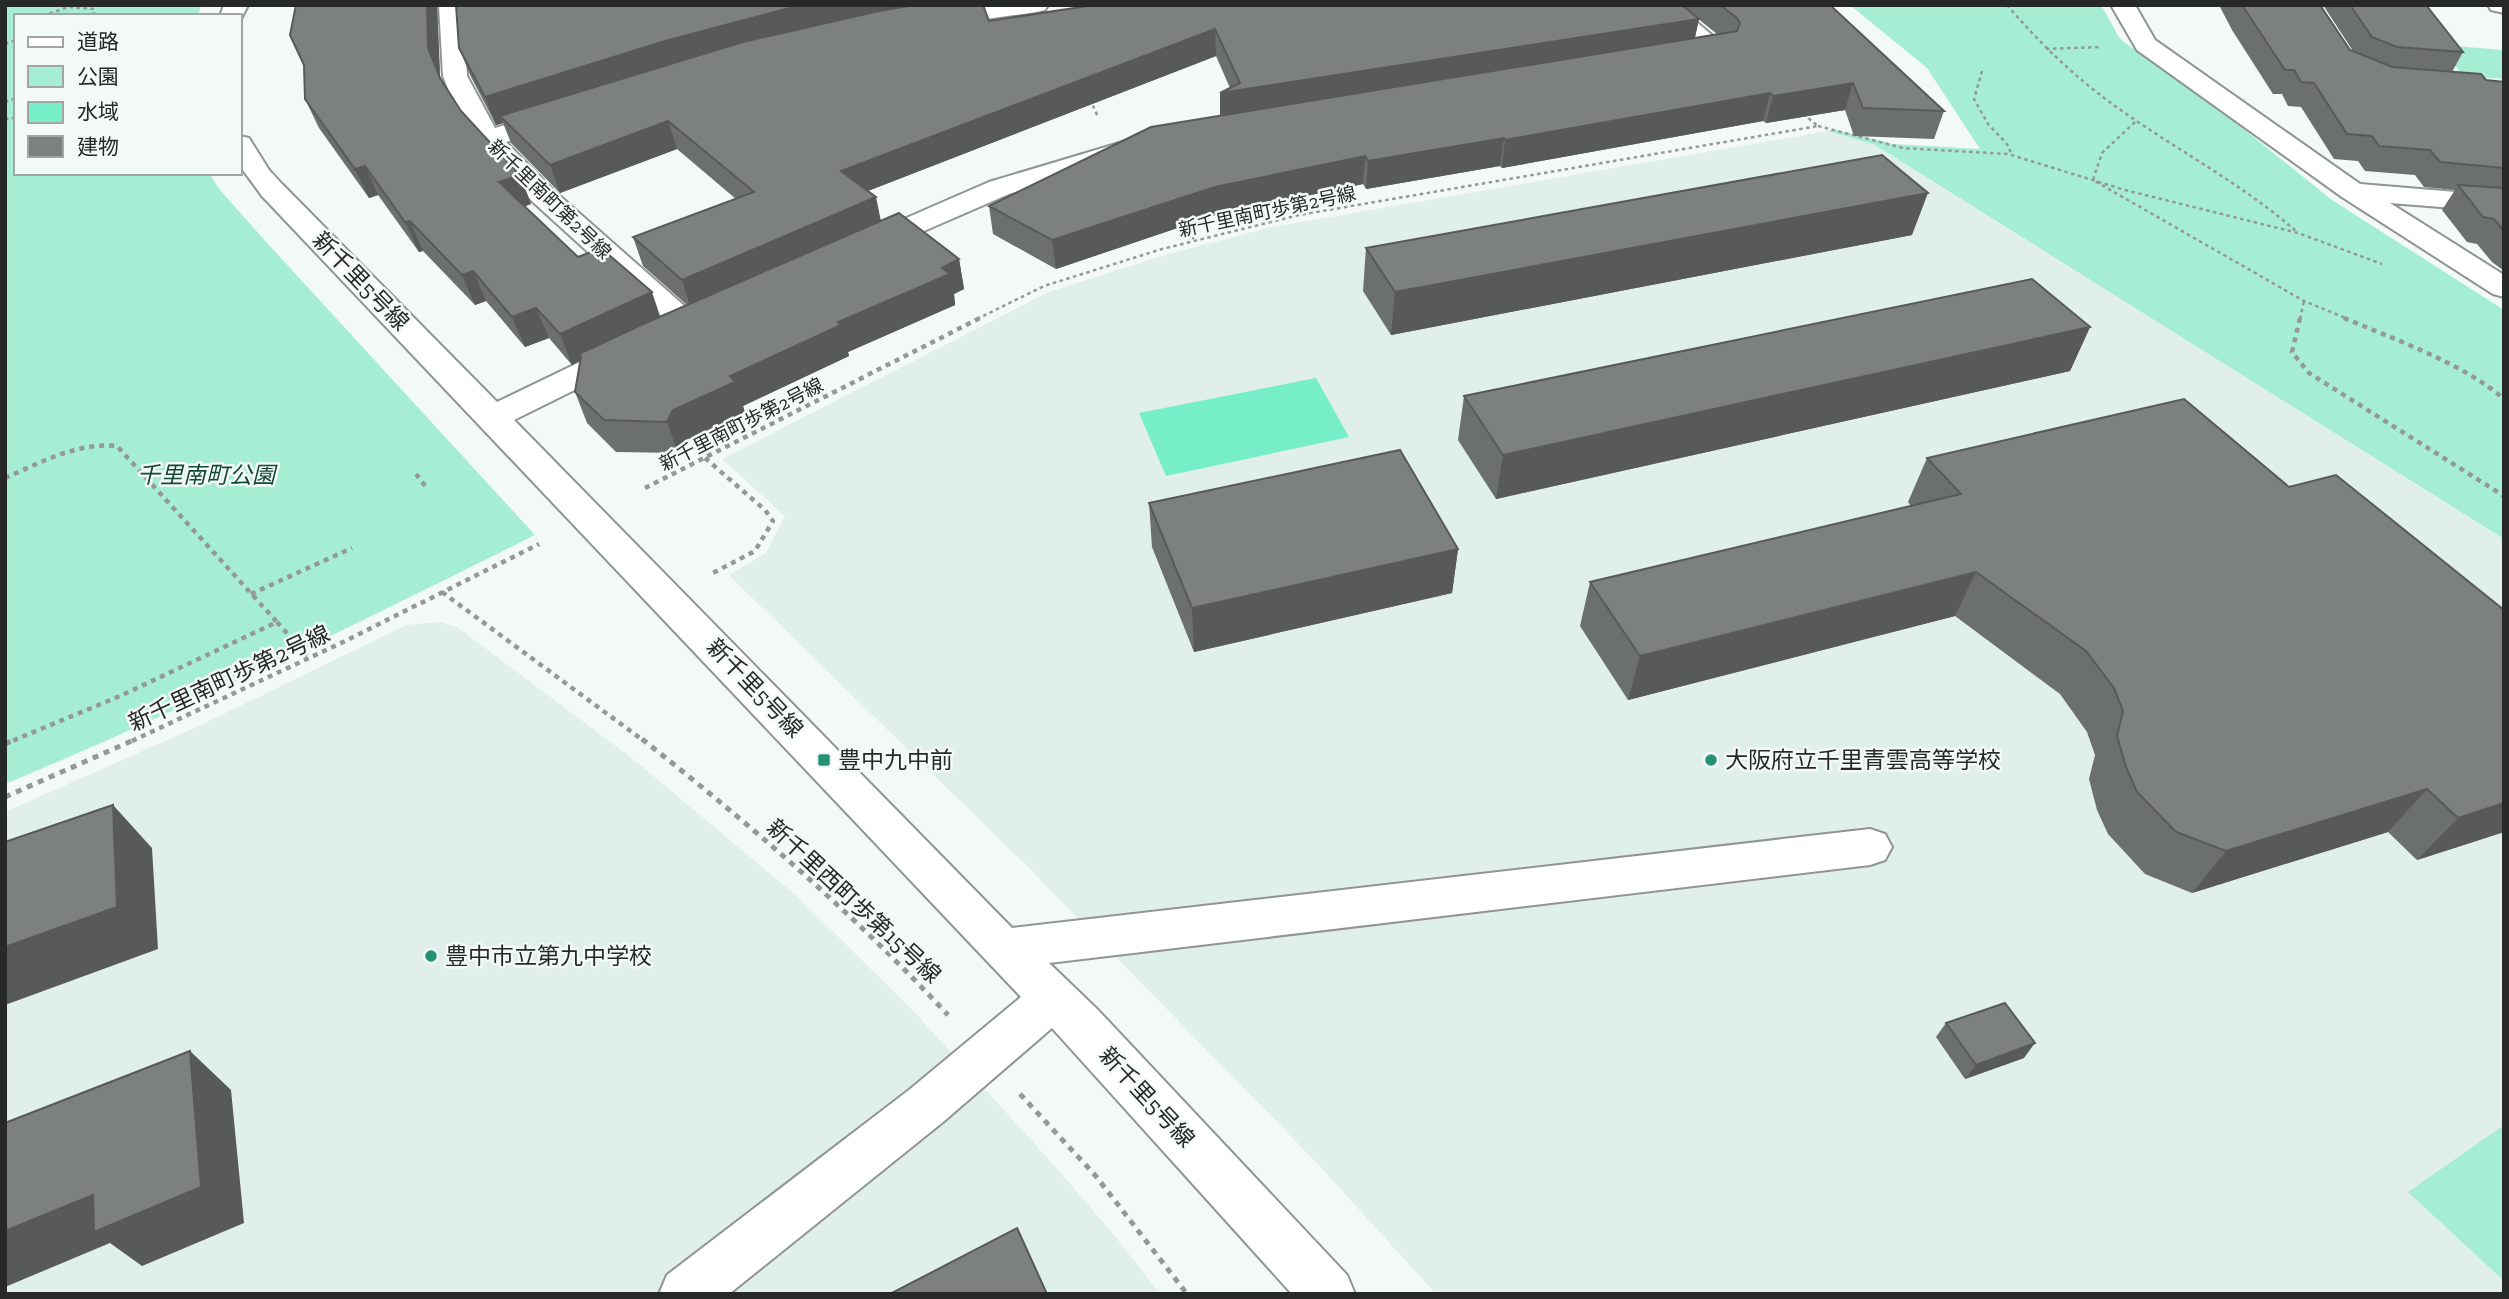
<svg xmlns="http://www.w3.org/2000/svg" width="2509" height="1299" font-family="'Zilla Slab','Noto Sans JP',serif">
<rect width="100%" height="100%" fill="#f2f9f6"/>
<path fill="#e0efe9" d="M1828,131L1875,145L2504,539V1294H1436L1316,1162L1030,869L729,575L766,553L785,516L722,459L1049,292L1168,254L1272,227Z
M439,622L457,627L633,759L799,898L916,1014L1044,1154L1110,1230L1160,1294H5V812L201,725L406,625Z"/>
<path fill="#a6eed3" d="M5,5H202L197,16H16V173H209L220,190L268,244L535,535C360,622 186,709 5,784Z
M1850,5H2101L2120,39L2231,119L2332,200L2504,310V539L1875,145L1828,131L1832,129L1893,144L1980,149L1927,68Z
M2440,45L2504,50V79L2463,76Z
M2504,1125V1281L2408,1192Z"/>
<path fill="#76eec7" d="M1316,378L1349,437L1166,476L1139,413Z"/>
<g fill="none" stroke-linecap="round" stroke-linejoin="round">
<g stroke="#909593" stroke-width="4">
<path id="minor" d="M224,5H248L240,21V16H220Z
M439,5H463L467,76L495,128L555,110L564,112L568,118L564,124L506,142L553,190L698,318L702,325L698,332L687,334L676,332L533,202L479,145L453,102L443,76Z
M984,5H1048L1045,10L1037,12L935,26L927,24L923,19L927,14Z
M1650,5H1676L1731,51L1728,56C1713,60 1695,64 1680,60L1677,55L1680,50L1698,46Z
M2111,5H2135L2155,40L2360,184L2504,196V212L2390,203L2504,275V297L2493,294L2342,197L2137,50Z
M2488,5H2504V13L2491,10Z
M240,136L249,138L269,170L282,184L497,402L613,346L624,344L635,346L640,353L635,360L514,420L1012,928L1870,829L1885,834L1892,847L1885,860L1870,865L1049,963L1098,1010L1347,1275L1355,1294H1292L1052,1028L943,1122L729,1294H659L667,1275L909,1090L1021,997L262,196L240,166Z
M1126,141L1135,143L1139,149L1135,155L1009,194L878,251L868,254L858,251L854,245L858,239L989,182Z"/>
</g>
<path stroke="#949896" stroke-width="2.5" stroke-dasharray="3.5 3.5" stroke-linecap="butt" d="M2007,5C2042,46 2081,83 2125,113C2182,153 2245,186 2297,232
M43,16L68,7L94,9V16
M5,44L16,40
M2046,49L2100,47
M1982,71L1974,99L1988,124L2007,144L2012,155
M1090,99L1098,117
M5,102L16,98
M5,119L16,118
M2135,122L2102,153L2093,180L2304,301L2348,319
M1818,126L1903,148L2008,154L2125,190L2298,233L2382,264
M1177,223L1194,239
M977,319L1044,286L1162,249L1299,215L1818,126L1803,114
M2300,319L2304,301"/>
<path stroke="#949896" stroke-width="4.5" stroke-dasharray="5 5" stroke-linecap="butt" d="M2300,318L2292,352L2309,373L2504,496
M2344,318C2394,339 2464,364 2504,399
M705,458L765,510L773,521L755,551L709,575
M416,474L426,487
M5,478C40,463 77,442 117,446L277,622L120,696L12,741
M645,488L980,318
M442,592L644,741
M251,594L352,548
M277,622L310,659
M132,741L341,643L539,544"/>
<path stroke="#949896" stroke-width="5" stroke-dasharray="6 6" stroke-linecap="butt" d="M642,739C751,825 854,914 948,1015
M5,744L16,739
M5,797L136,739
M1020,1094L1095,1175L1187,1294"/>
<use href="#minor" fill="#fff" fill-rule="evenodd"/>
</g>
<path fill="#6b6f6d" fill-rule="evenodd" d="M296,5H437L440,76L442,82L461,111L520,175L531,204L525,206L578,257L660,316L687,305L643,266L633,237L736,199L677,149L560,193L511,143L503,123L496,125L470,75L459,48L989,21L1093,5H1830L1944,111L1934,139L1854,136L1845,110L1766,123L1763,121L1502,168L1500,166L1366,189L1363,184L1216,215L1056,269L993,234L989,206L1220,115V93L1230,88L1216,56L868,191L881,221L959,259L964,289L954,294L955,305L848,352L849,356L743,406L745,413L684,441L678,453L616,452L587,423L575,392L580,361L572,365L549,338L525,347L486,301L475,305L423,251L419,252L378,195L369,198L319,128L305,99L304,65ZM1699,19L1702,22L1717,34L1695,38Z
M2219,5H2320L2350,50L2353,51L2323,5H2426L2463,52L2452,72L2486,80L2504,82V271L2492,262L2477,244L2467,242L2442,210L2455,190L2424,187L2415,175L2365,171L2358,161L2334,159L2301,107L2288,106L2282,94H2273L2232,30Z
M1912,235L1391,335L1363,291L1366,248Z
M2090,327L2070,371L1496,499L1458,440L1464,396Z
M1927,458L2289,487L2504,610V832L2417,860L2388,832L2192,893L2145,874L2108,834L2097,810L2089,779L2095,755L2087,732L2060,694L1955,616L1628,700L1580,626L1590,582L1911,506L1908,502Z
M1149,503L1458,549L1452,593L1194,652L1152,547Z
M1946,1023L2024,1058L1965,1079L1936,1037Z"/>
<path fill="#575a59" d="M427,5H437L440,76L451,106L428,48Z
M801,5H955L500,116L503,123L496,125L485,97L665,41Z
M1699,19L1693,45L1220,120V93Z
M1215,29L1216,56L847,199L841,171Z
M1853,83L1845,110L1766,123L1773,96Z
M1770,93L1763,121L1502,168L1505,140Z
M668,121L677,149L560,193L550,165Z
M1504,138L1500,166L1366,189L1368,161Z
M1365,156L1363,184L1216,215L1056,269L1052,240L1215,187Z
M365,166L378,195L369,198L355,169Z
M520,175L531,204L511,212L499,182Z
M1928,193L1912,235L1391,335L1395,292Z
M876,197L882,226L691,309L682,280Z
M410,221L423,251L419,252L405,222Z
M959,259L964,289L954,294L955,305L848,352L849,356L743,406L745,413L684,441L678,453L667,422L673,410L730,376L838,322Z
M473,271L486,301L475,305L462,275Z
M652,292L662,322L581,357L579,354L581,360L572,365L560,334Z
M536,308L549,338L525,347L512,317Z
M2090,327L2070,371L1496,499L1503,455Z
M1458,549L1452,593L1194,652L1192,608Z
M1976,572L1955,616L1628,700L1640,656Z
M2427,789L2388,832L2192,893L2226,851Z
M2504,803V832L2417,860L2458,818Z
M113,805L152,848L158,949L5,1005V947Z
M2035,1043L2024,1058L1965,1079L1976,1065Z
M190,1051L231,1090L244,1223L142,1266L110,1243L5,1287V1231L93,1195Z"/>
<path fill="#7c817f" stroke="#575a59" stroke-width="2" d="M296,5H427L428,48L440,78L461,111L520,175L499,182L578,257L601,248L652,292L560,334L536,308L512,317L473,271L462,275L410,221L405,222L365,166L355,169L305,99L304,65L290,35Z
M456,5H801L665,41L485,97L459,48Z
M914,5H983L989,21L1094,5H1682L1699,19L1220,93L1240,83L1215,29L841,171L876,197L682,280L633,237L754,192L668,121L550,165L500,116L743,42L879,11Z
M1720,5H1830L1944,111L1863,108L1853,83L1773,96L1770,93L1505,140L1504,138L1368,161L1365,156L1215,187L1052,240L989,206L1151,127L1737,31L1740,23L1736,17Z
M2242,5H2320L2350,50L2392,67L2481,74L2486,80L2504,82V168L2440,162L2430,150L2379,146L2372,136L2347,134L2314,83L2301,82L2294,70H2285Z
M2350,5H2426L2463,52L2397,47L2372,37Z
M1882,155L1928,193L1395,292L1366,248Z
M2458,185L2504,188V231L2494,219L2483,217Z
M899,213L959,259L942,268L950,274L838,322L841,325L730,376L735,382L673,410L667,422L604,420L575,392L581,357L579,354L641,325Z
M2032,279L2090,327L1503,455L1464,396Z
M2184,399L2289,487L2336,475L2504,610V803L2458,818L2427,789L2226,851L2176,832L2137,792L2126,767L2117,736L2123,711L2114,688L2086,651L1976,572L1640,656L1590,582L1961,494L1927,458Z
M1400,450L1458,549L1192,608L1149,503Z
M113,805L117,907L5,947V842Z
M2005,1003L2035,1043L1976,1065L1946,1023Z
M190,1051L201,1187L94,1232L93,1195L5,1231V1123Z
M1017,1228L1047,1294H890Z"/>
<g fill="#249374" stroke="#f2f9f6" stroke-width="2.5">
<rect x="817" y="753" width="14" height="14" rx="3.5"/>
<circle cx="1711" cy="760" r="7"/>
<circle cx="431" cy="956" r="7"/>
</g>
<g text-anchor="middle" stroke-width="5" stroke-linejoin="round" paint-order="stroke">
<g font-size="19" fill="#272928" stroke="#f2f9f6">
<text transform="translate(550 199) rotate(44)" y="7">新千里南町第2号線</text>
<text transform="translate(1267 211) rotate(-12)" y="7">新千里南町歩第2号線</text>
<text transform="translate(741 424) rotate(-27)" y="7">新千里南町歩第2号線</text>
</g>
<g font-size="23" fill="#272928" stroke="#f2f9f6">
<text transform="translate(361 281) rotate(46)" y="8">新千里5号線</text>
<text transform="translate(229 678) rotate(-25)" y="8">新千里南町歩第2号線</text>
<text transform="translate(755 688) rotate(46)" y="8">新千里5号線</text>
<text transform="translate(854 901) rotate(43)" y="8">新千里西町歩第15号線</text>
<text transform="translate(1147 1097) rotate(47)" y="8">新千里5号線</text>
</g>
<g font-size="23" font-style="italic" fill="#144838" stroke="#f2f9f6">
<text x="206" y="483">千里南町公園</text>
</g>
<g font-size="23" fill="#272928" stroke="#f2f9f6" text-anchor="start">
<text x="838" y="768">豊中九中前</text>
<text x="1725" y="768">大阪府立千里青雲高等学校</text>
<text x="445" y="964">豊中市立第九中学校</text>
</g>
</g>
<rect width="2509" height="1299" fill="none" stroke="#272928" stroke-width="14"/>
<rect x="14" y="14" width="228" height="161" fill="#f2f9f6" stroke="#a1a6a4" stroke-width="2"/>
<rect x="28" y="37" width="35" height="10" fill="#ffffff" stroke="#a1a6a4" stroke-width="2"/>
<text x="77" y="49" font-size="21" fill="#272928">道路</text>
<rect x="28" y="66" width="35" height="21" fill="#a6eed3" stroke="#a1a6a4" stroke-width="2"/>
<text x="77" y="84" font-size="21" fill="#272928">公園</text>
<rect x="28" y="102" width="35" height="21" fill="#76eec7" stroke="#a1a6a4" stroke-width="2"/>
<text x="77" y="119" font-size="21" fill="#272928">水域</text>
<rect x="28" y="136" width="35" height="21" fill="#7c817f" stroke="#a1a6a4" stroke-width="2"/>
<text x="77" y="154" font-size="21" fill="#272928">建物</text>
</svg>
